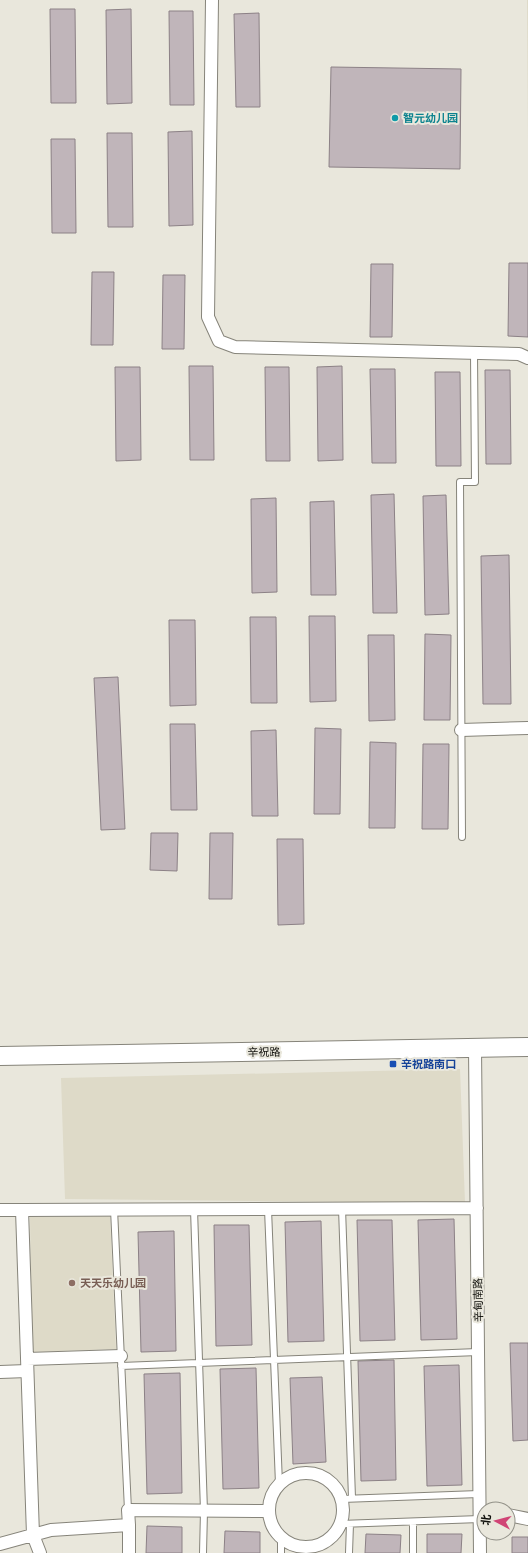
<svg xmlns="http://www.w3.org/2000/svg" width="528" height="1553" font-family="Lora,'Noto Sans SC',serif">
<rect width="100%" height="100%" fill="#e9e7dc"/>
<path fill="#dedac8" d="M527,0H528L527,141Z
M460,1069L465,1203L65,1199L61,1078Z
M110,1216L116,1349L32,1352L30,1217Z"/>
<path fill="#c0b5ba" stroke="#8c8186" d="M50,9H75L76,103H51Z
M131,9L132,103L107,104L106,10Z
M169,11H193L194,105H170Z
M259,13L260,107H236L234,14Z
M331,67L461,69L460,169L329,167Z
M192,131L193,225L169,226L168,132Z
M107,133H132L133,227H108Z
M51,139H75L76,233H52Z
M509,263H528V337L508,336Z
M371,264H393L392,337H370Z
M92,272H114L113,345H91Z
M163,275H185L184,349H162Z
M189,366H213L214,460H190Z
M342,366L343,460L318,461L317,367Z
M115,367H140L141,460L116,461Z
M265,367H289L290,461H266Z
M370,369H395L396,463H372Z
M485,370H510L511,464H486Z
M435,372H460L461,466H436Z
M394,494L397,613H373L371,495Z
M446,495L449,614L425,615L423,496Z
M276,498L277,592L252,593L251,499Z
M334,501L336,595H311L310,502Z
M509,555L511,704H483L481,556Z
M309,616H335L336,701L310,702Z
M250,617H276L277,703H251Z
M169,620H195L196,705L170,706Z
M425,634L451,635L450,720H424Z
M368,635H394L395,720L369,721Z
M118,677L125,829L101,830L94,678Z
M170,724H195L197,810H171Z
M315,728L341,729L340,814H314Z
M276,730L278,816H252L251,731Z
M370,742L396,743L395,828H369Z
M423,744H449L448,829H422Z
M151,833H178L177,871L150,870Z
M210,833H233L232,899H209Z
M277,839H303L304,924L278,925Z
M454,1219L457,1339L421,1340L418,1220Z
M357,1220H392L395,1340L360,1341Z
M321,1221L324,1341L288,1342L285,1222Z
M214,1225H249L252,1345L216,1346Z
M174,1231L176,1351L141,1352L138,1232Z
M510,1343H528V1440L513,1441Z
M394,1360L396,1480L361,1481L358,1361Z
M459,1365L462,1485L427,1486L424,1366Z
M256,1368L259,1488L223,1489L220,1369Z
M180,1373L182,1493L147,1494L144,1374Z
M322,1377L326,1462L293,1464L290,1378Z
M147,1526L182,1527V1553H146Z
M225,1531L260,1532V1553H224Z
M366,1534L401,1535L400,1553H365Z
M427,1534H462L461,1553H427Z
M512,1537H528V1553H512Z"/>
<g fill="none" stroke-linecap="round" stroke-linejoin="round">
<g stroke="#86847a" stroke-width="8">
<path id="service" d="M462,837L460,482H475L474,353
M342,1208L352,1498
M114,1209L128,1510
M194,1209L204,1511L203,1553
M268,1209L279,1484
M121,1366L478,1352
M342,1499L479,1494
M413,1522V1553
M340,1524L480,1519
M281,1553V1537
M349,1553L350,1524"/>
</g>
<g stroke="#86847a" stroke-width="14">
<path id="minor" d="M212,0L208,317L219,341L235,347L519,354L528,358
M461,730L528,728
M475,1048L480,1553
M0,1210H22
M27,1359L121,1356
M0,1372L27,1371
M269 1510a37 37 0 1 1 74 0a37 37 0 1 1-74 0Z
M508,1515L528,1519
M0,1544L51,1530L129,1525L128,1510L269,1511
M40,1553L33,1535L22,1210L477,1208
M129,1553V1525"/>
</g>
<g stroke="#86847a" stroke-width="20">
<path id="secondary" d="M0,1056L528,1047"/>
</g>
<use href="#service" stroke="#fff" stroke-width="6"/>
<use href="#minor" stroke="#fff" stroke-width="12"/>
<use href="#secondary" stroke="#fff" stroke-width="18"/>
</g>
<circle fill="#0f9aa8" stroke="#e9e7dc" stroke-width="1.5" cx="395" cy="118" r="4"/>
<rect fill="#1a4fb4" stroke="#e9e7dc" stroke-width="1.5" x="389" y="1060" width="8" height="8" rx="2"/>
<circle fill="#8d6e63" stroke="#e9e7dc" stroke-width="1.5" cx="72" cy="1283" r="4"/>
<g text-anchor="middle" stroke-width="4" stroke-linejoin="round" paint-order="stroke">
<g font-size="11" font-weight="bold" fill="#0d838f" stroke="#e9e7dc" text-anchor="start">
<text x="403" y="122">智元幼儿园</text>
</g>
<g font-size="11" fill="#0f0f0b" stroke="#e9e7dc">
<text transform="translate(264 1052) rotate(-1)" y="4">辛祝路</text>
<text transform="translate(478 1300) rotate(-91)" y="4">辛甸南路</text>
</g>
<g font-size="11" font-weight="bold" fill="#164399" stroke="#e9e7dc" text-anchor="start">
<text x="401" y="1068">辛祝路南口</text>
</g>
<g font-size="11" font-weight="bold" fill="#785e54" stroke="#e9e7dc" text-anchor="start">
<text x="80" y="1287">天天乐幼儿园</text>
</g>
</g>
<g transform="translate(496 1521) rotate(277)"><circle r="19" fill="#e9e7dc" stroke="#929188"/>
<path d="M0-3L7 15L0 10L-7 15Z" fill="#d04475"/>
<text y="-6" font-size="11" font-weight="bold" text-anchor="middle" fill="#0f0f0b">北</text>
</g>
</svg>
